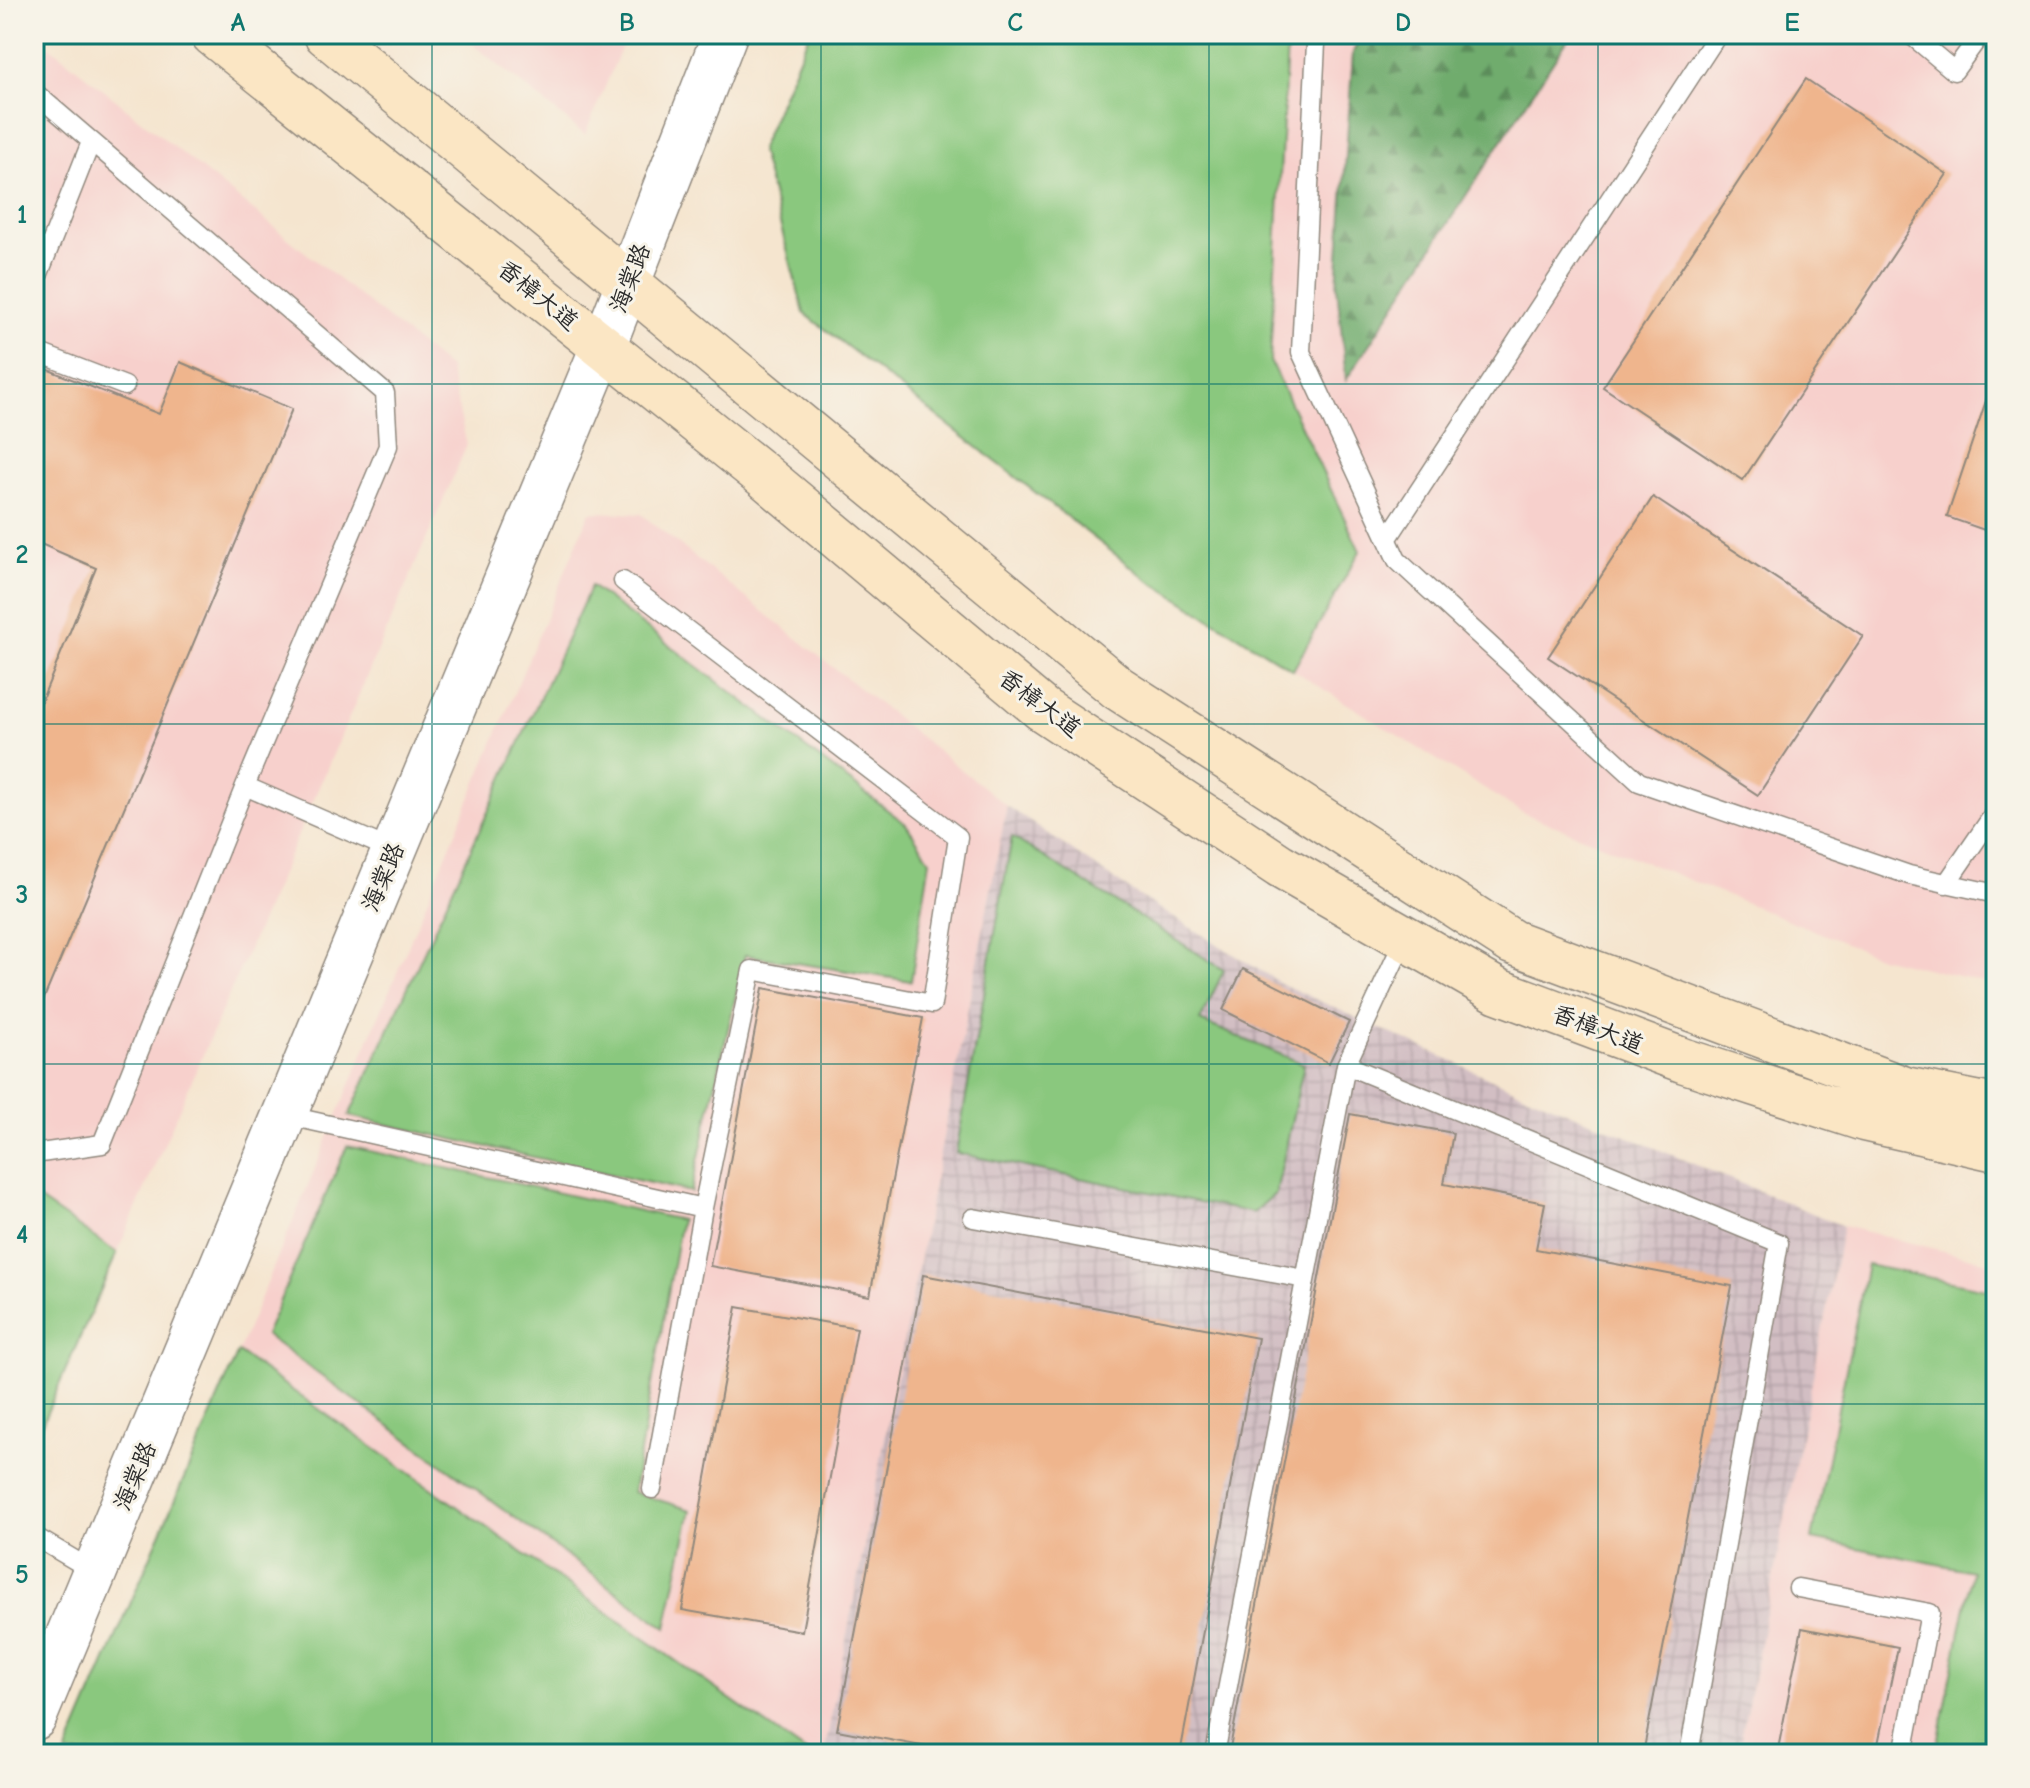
<svg xmlns="http://www.w3.org/2000/svg" width="2030" height="1788" font-family="'Comic Neue','LXGW WenKai TC',sans-serif">
<defs>
<pattern id="industrial-grid" width="8" height="8" patternUnits="userSpaceOnUse" patternTransform="scale(2)"><rect width="8" height="8" fill="#d2bec3"/><path d="M0 4h8M4 0v8" fill="none" stroke="#b4a3a8"/></pattern>
<pattern id="forest-firs" width="22" height="20" patternUnits="userSpaceOnUse" patternTransform="scale(2)"><rect width="22" height="20" fill="#6fac6d"/><path d="M5 1l3.5 6h-7zM16 11l3.5 6h-7z" fill="#5b8c5a"/></pattern>
</defs>
<rect width="100%" height="100%" fill="#f7f3e8"/>
<filter id="ink" filterUnits="userSpaceOnUse"><feTurbulence type="fractalNoise" baseFrequency=".0125" numOctaves="2"/><feDisplacementMap in="SourceGraphic" scale="16" xChannelSelector="R" yChannelSelector="G"/><feConvolveMatrix kernelMatrix="1 2 1 2 8 2 1 2 1" color-interpolation-filters="sRGB"/></filter>
<filter id="wash" filterUnits="userSpaceOnUse"><feTurbulence type="fractalNoise" baseFrequency=".006" numOctaves="4" result="noise"/><feDisplacementMap in="SourceGraphic" scale="32" xChannelSelector="R" yChannelSelector="G"/><feGaussianBlur stdDeviation="1.8" result="paint"/><feColorMatrix in="noise" values="0 0 0 0 0 0 0 0 0 0 0 0 0 0 0 0 0 1.4 0 .05"/><feComposite in="paint" operator="in"/></filter>
<g filter="url(#wash)">
<rect width="100%" height="100%" fill="#f5e5cf"/>
<path fill="#f7d0cc" d="M34,34L449,368L467,445L117,1253L34,1196Z
M460,34H627L585,135Z
M809,34H1996V985L1880,957L1521,812L1147,579L804,313L760,149Z
M590,512L641,514L1007,806L824,1754H808L238,1352Z
M1843,1226L1996,1264V1754H1738Z"/>
<path fill="url(#industrial-grid)" d="M1007,806L1131,891L1282,984L1520,1092L1843,1226L1738,1754H824Z"/>
<path fill="#8ac87e" stroke="#5a7a54" stroke-width="2" d="M809,34H1293L1287,46L1270,361L1360,551L1293,670L1147,579L804,313L760,149Z
M591,586L906,824L930,860L911,981L745,955L691,1192L349,1116Z
M1012,837L1224,970L1200,1021L1304,1064L1276,1193L1253,1213L956,1153Z
M347,1146L681,1220L633,1492L691,1510L666,1628L265,1335Z
M34,1196L117,1253L34,1442Z
M1867,1265L1996,1291V1754H1936L1972,1571L1812,1539Z
M238,1352L808,1754H66Z"/>
<path fill="url(#forest-firs)" stroke="#4d6c4c" stroke-width="2" d="M1362,34H1571L1346,380L1337,286L1353,52Z"/>
<g id="blocks">
<path fill="#efb58d" d="M1806,79L1947,174L1743,480L1603,387Z
M34,155L45,159L34,185Z
M180,362L292,409L34,1022V719L96,568L34,541V364L159,414Z
M1995,374H1996V534L1947,517Z
M1653,497L1863,636L1758,795L1548,657Z
M1243,969L1349,1022L1329,1063L1223,1010Z
M763,988L923,1018L870,1296L710,1266Z
M1350,1114L1453,1133L1444,1184L1545,1203L1536,1249L1732,1286L1643,1754L1229,1753Z
M923,1275L1258,1338L1180,1754H926L927,1747L837,1730Z
M737,1307L857,1328L802,1631L682,1610Z
M1802,1628L1898,1647L1876,1754H1777Z"/>
</g>
</g>
<g filter="url(#ink)">
<use href="#blocks" fill-opacity="0" stroke="#90887d" stroke-width="2"/>
<g fill="none" stroke-linecap="round" stroke-linejoin="round">
<g stroke="#90887d" stroke-width="21">
<path id="service" d="M1320,34L1316,43L1301,352L1397,560L1639,782L1909,875L1996,894
M1910,34L1954,71L1981,34
M34,92L385,393L388,446L245,786L102,1144L34,1154
M34,286L91,142
M34,351L125,386
M1388,538L1718,34
M245,786L394,851
M1946,884L1996,811
M1346,1065L1779,1243L1689,1754
M285,1115L703,1208L752,970L932,1004L958,837L623,581
M973,1218L1305,1279
M652,1489L703,1208
M34,1536L95,1572
M1798,1588L1930,1613L1903,1754
M1215,1754L1346,1065L1405,938"/>
</g>
<g stroke="#90887d" stroke-width="47">
<path id="tertiary" d="M34,1718L603,347L725,34"/>
</g>
<g stroke="#90887d" stroke-width="47">
<path id="secondary" d="M213,34L763,475L1042,709L1280,866L1498,991L1685,1061L1864,1119L1996,1149
M326,34L1118,688L1512,942L1905,1089L1996,1107"/>
</g>
<use href="#service" stroke="#fff" stroke-width="18"/>
<use href="#tertiary" stroke="#fff" stroke-width="44"/>
<use href="#secondary" stroke="#fbe6c4" stroke-width="44"/>
</g>
</g>
<path fill="none" stroke="#0f766e" stroke-width="2" stroke-opacity="0.55" d="M432,34V1754M821,34V1754M1209,34V1754M1598,34V1754M34,384H1996M34,724H1996M34,1064H1996M34,1404H1996"/>
<g text-anchor="middle" stroke-width="6" stroke-linejoin="round" paint-order="stroke">
<g font-size="24" fill="#2b2b2b" stroke="#f7f3e8">
<text transform="translate(630 278) rotate(-69)" y="8">海棠路</text>
<text transform="translate(538 295) rotate(39)" y="8">香樟大道</text>
<text transform="translate(1040 703) rotate(37)" y="8">香樟大道</text>
<text transform="translate(383 877) rotate(-67)" y="8">海棠路</text>
<text transform="translate(1598 1029) rotate(21)" y="8">香樟大道</text>
<text transform="translate(135 1476) rotate(-67)" y="8">海棠路</text>
</g>
</g>
<rect width="2030" height="1788" fill="none" stroke="#f7f3e8" stroke-width="88"/>
<rect x="44" y="44" width="1942" height="1700" fill="none" stroke="#0f766e" stroke-width="3"/>
<g font-size="26" text-anchor="middle" font-weight="bold" fill="#0f766e">
<text x="238" y="31">A</text>
<text x="627" y="31">B</text>
<text x="1015" y="31">C</text>
<text x="1403" y="31">D</text>
<text x="1792" y="31">E</text>
<text x="22" y="223">1</text>
<text x="22" y="563">2</text>
<text x="22" y="903">3</text>
<text x="22" y="1243">4</text>
<text x="22" y="1583">5</text>
</g>
</svg>
